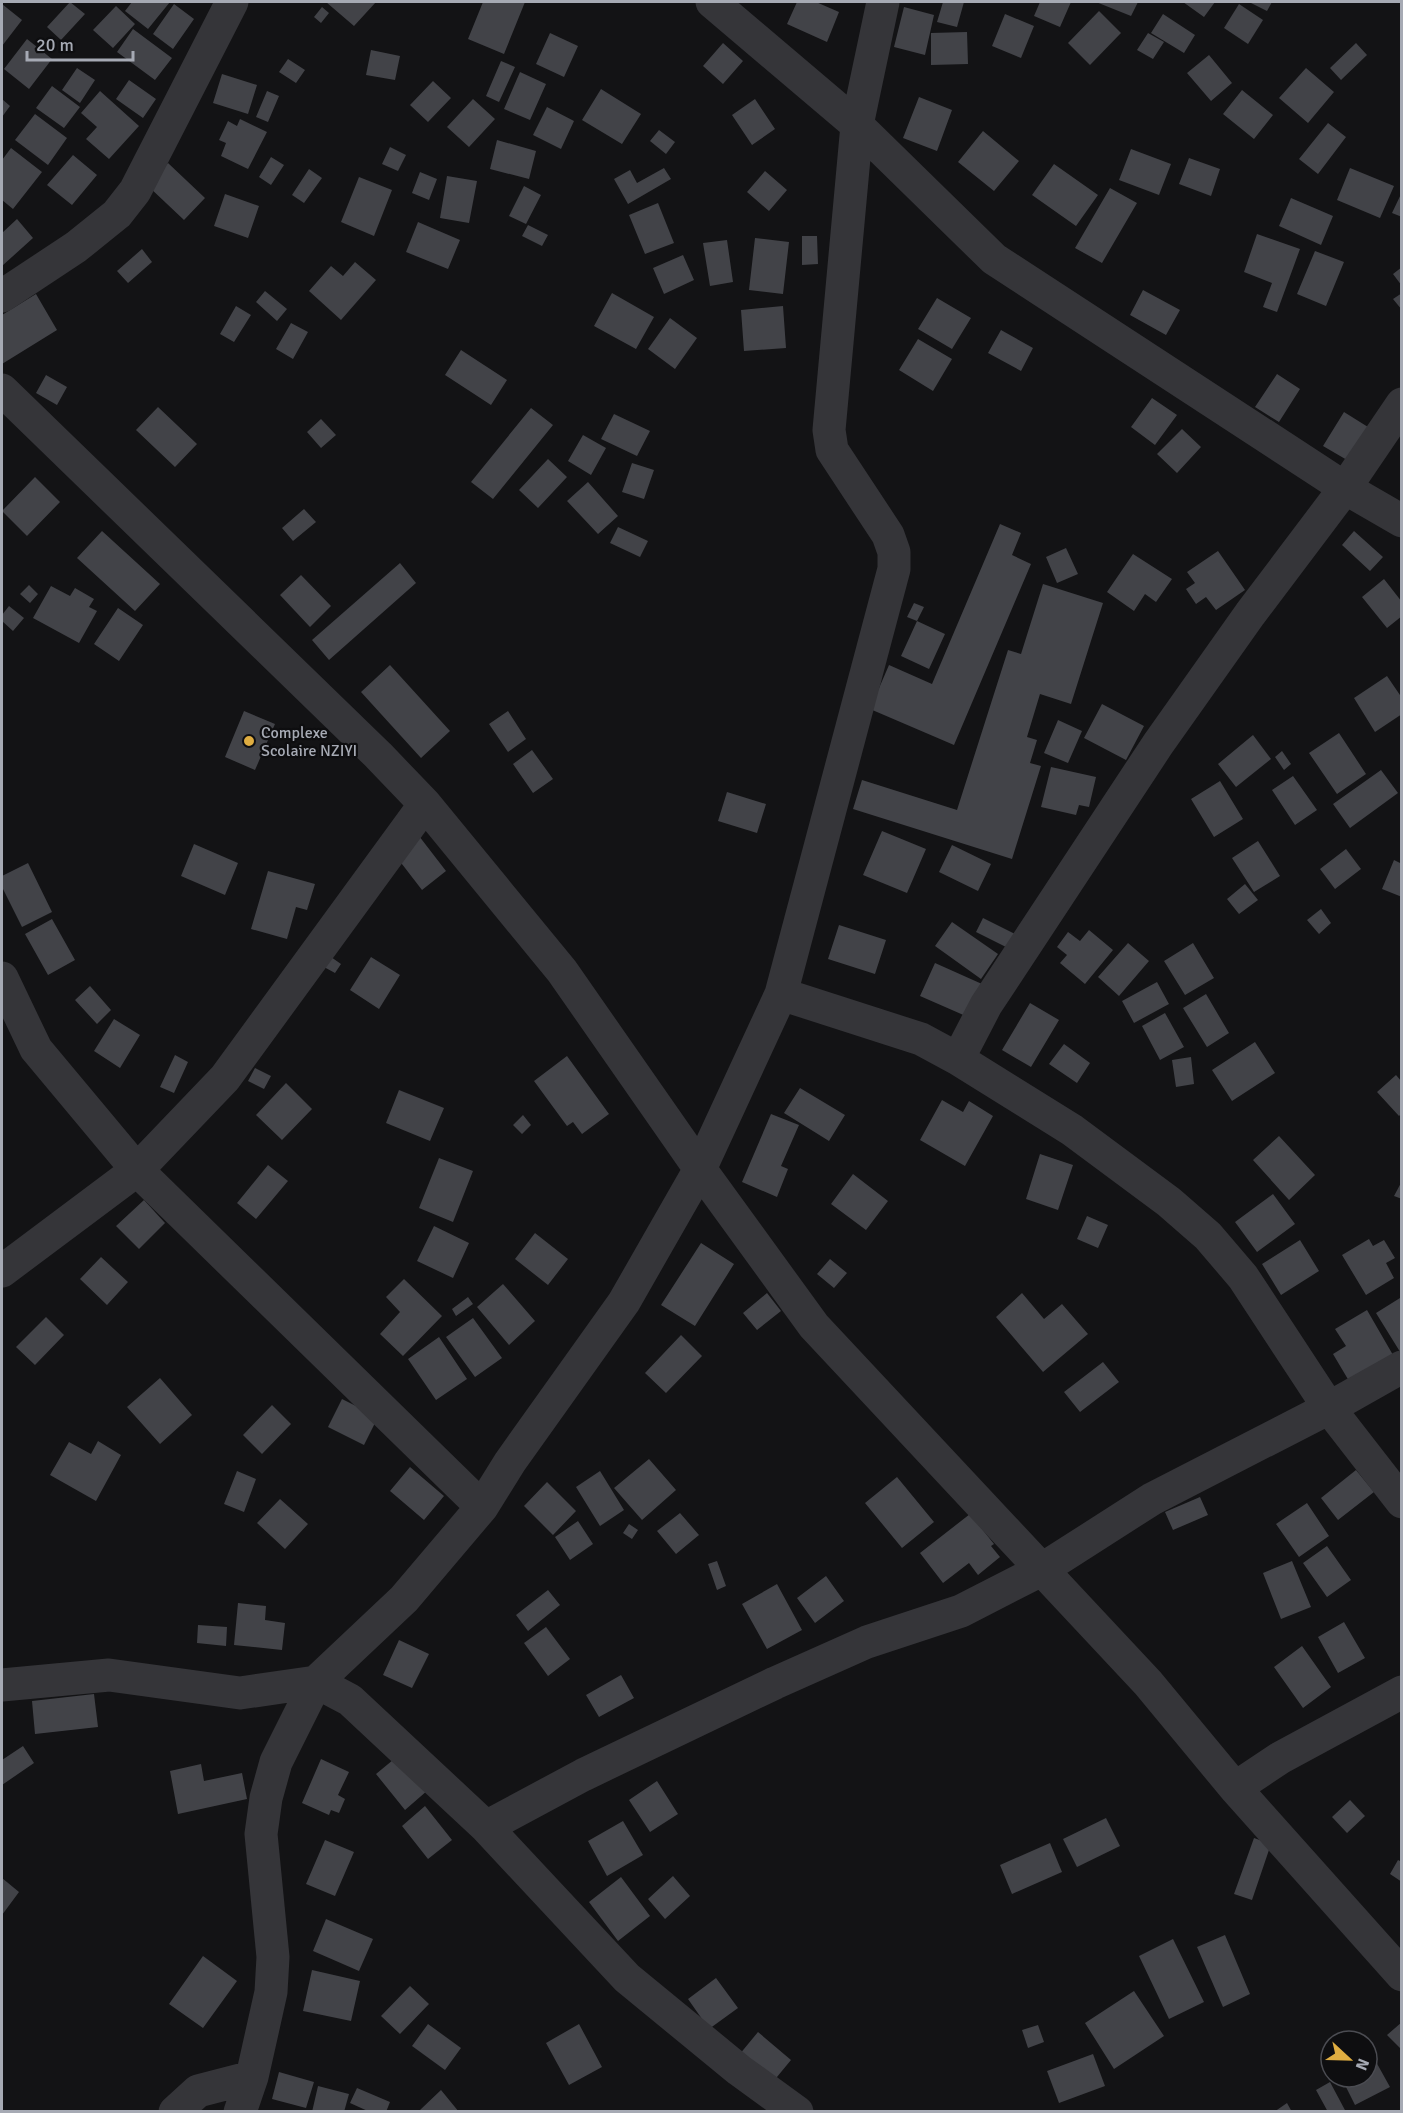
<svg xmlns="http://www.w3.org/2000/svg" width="1403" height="2113" font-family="Signika,sans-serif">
<rect width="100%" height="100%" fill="#131315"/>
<path fill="#424348" d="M70,2L85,14L61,40L47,27Z
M132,2H170L148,29L125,11Z
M326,2H376L354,26Z
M483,2H525L504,54L468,39Z
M797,2H816L839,12L827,42L787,24Z
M943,2H964L957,27L937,22Z
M1040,2H1071L1060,27L1034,16Z
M1096,2H1138L1131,16Z
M1183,2H1215L1204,17Z
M1249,2H1272L1267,11Z
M2,4L22,20L2,46Z
M174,4L194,19L173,49L153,34Z
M1239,4L1263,20L1248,44L1224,28Z
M116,6L135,24L113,48L93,30Z
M322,7L329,13L321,23L314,17Z
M904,7L934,15L925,55L894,47Z
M1099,11L1121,33L1090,65L1068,43Z
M1005,14L1034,26L1021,58L992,46Z
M1163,14L1195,35L1184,53L1151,33Z
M133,29L172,58L155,80L117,52Z
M967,32L968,64L931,65V33Z
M550,33L578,46L564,77L536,64Z
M1148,33L1164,42L1153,59L1137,50Z
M27,39L52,59L29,89L4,69Z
M723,43L743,61L723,84L703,66Z
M1356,43L1367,55L1341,80L1330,68Z
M371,50L400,56L395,80L366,75Z
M1209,55L1232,83L1211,101L1187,73Z
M288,59L305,70L296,83L279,72Z
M501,61L515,67L499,102L486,96Z
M77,68L95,80L80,103L62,90Z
M1306,68L1334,92L1308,123L1279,98Z
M520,72L546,84L530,120L504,109Z
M222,74L257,85L248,114L213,103Z
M129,80L156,99L143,118L116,99Z
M433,81L451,98L428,122L410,105Z
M52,86L80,107L64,128L36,108Z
M601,89L641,114L622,144L582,120Z
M1242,90L1273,115L1254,139L1223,114Z
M100,91L139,126L109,159L86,139L97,127L81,113Z
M267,91L279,96L268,122L256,117Z
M919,97L952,110L937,151L903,138Z
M2,99L10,106L2,117Z
M473,99L495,119L469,147L447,127Z
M755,99L775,129L752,145L732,115Z
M547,107L574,121L561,149L533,135Z
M35,114L67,138L48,165L15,140Z
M240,119L267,132L248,169L221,156L226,143L219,140L228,121L237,126Z
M1328,123L1346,137L1318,174L1299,159Z
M659,130L675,142L666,154L650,141Z
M983,131L1019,161L994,191L958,162Z
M497,140L536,151L529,179L490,169Z
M390,147L406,155L398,171L382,164Z
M11,148L42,172L13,209L2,200V160Z
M1131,149L1171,164L1159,195L1119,180Z
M73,155L97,175L72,205L47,185Z
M271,157L284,165L271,185L259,177Z
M1189,158L1220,169L1211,196L1179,184Z
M168,163L205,198L184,220L148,186Z
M1054,164L1098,195L1076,226L1032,195Z
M664,168L671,179L628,204L614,179L630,170L637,183Z
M1350,168L1394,186L1380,218L1337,200Z
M309,169L322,178L304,203L292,195Z
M765,171L787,190L769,211L747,192Z
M420,172L437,179L429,200L412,193Z
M447,176L477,181L469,223L440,218Z
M359,177L392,190L374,236L341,222Z
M524,186L541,195L526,224L509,216Z
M1110,188L1137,203L1102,263L1075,248Z
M1402,192V217L1392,213Z
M225,194L259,206L248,238L214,226Z
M1291,198L1333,216L1321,245L1279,226Z
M658,203L674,243L645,254L629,215Z
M17,219L33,238L2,266V233Z
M418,222L460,240L448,269L406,252Z
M528,225L548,235L542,246L522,236Z
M1257,234L1300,249L1277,312L1263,307L1272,283L1244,272Z
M802,236H817L818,264L802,265Z
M755,238L789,242L783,294L749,290Z
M727,240L733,282L710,286L703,243Z
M142,249L152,262L128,283L117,271Z
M1315,251L1344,262L1326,306L1297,294Z
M683,255L694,280L664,294L653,268Z
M355,262L376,280L341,320L309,291L331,266L343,276Z
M1402,267V286L1393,274Z
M1143,290L1180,310L1166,335L1130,315Z
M265,291L287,309L277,321L256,302Z
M612,293L654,317L636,349L594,326Z
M1402,293V310L1393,299Z
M36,294L57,330L2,364V315Z
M937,298L971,318L952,349L918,329Z
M236,306L251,315L234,342L220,334Z
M783,306L786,348L744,351L741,310Z
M670,318L697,338L675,369L648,349Z
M291,323L308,332L293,359L276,349Z
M1001,330L1033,348L1021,371L988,353Z
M918,339L952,359L933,391L899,370Z
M461,350L507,380L491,405L445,375Z
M1277,374L1300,389L1279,422L1255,407Z
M46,375L67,387L57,405L36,393Z
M1152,398L1177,415L1155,445L1131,427Z
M158,407L197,444L175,467L136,430Z
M531,408L553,425L493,499L471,482Z
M1344,412L1368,427L1347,460L1323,446Z
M614,414L650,431L637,456L601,439Z
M321,419L336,435L321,448L307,432Z
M1182,429L1201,447L1177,473L1157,454Z
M583,435L606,448L591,475L568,461Z
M548,459L567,477L538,508L519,490Z
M632,463L654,470L644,499L622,492Z
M35,477L60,502L27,536L2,511Z
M588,482L618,516L598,534L567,501Z
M304,509L316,522L293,541L282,528Z
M1000,524L1021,533L1012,555L1031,564L954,745L870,709L889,665L932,684Z
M618,527L648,541L640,557L610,543Z
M102,531L160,584L135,611L77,558Z
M1354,531L1383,557L1370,571L1342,545Z
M1066,548L1078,574L1057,583L1046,557Z
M1218,551L1245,590L1216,610L1206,597L1196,604L1186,589L1195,583L1187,572Z
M1133,554L1172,579L1156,602L1145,594L1134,611L1107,592Z
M400,563L416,583L329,660L312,640Z
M301,575L331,606L310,627L280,595Z
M1384,579L1402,602V616L1387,628L1362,597Z
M1043,584L1103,603L1071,704L1040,694L1027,737L1037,740L1030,763L1041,766L1012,859L853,809L862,780L957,810L1008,650L1021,654Z
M29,585L38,594L30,603L20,594Z
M51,586L70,596L75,588L94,599L89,607L97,611L79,643L33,618Z
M914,603L924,607L917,621L907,617Z
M9,606L24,618L13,631L2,621V615Z
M118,608L143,625L119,661L94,644Z
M917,621L945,634L929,669L901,656Z
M390,665L450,731L421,758L361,692Z
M1387,676L1402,698V714L1375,732L1354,698Z
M1102,704L1144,726L1126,760L1084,738Z
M244,711L275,724L255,770L225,757Z
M508,711L526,739L508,752L489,724Z
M1058,720L1082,731L1068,763L1044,753Z
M1339,733L1366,774L1337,794L1309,753Z
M1253,735L1271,759L1236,787L1218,764Z
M532,750L553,779L533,793L513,764Z
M1282,751L1291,764L1284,770L1275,757Z
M1051,767L1096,777L1089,807L1079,805L1076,815L1041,807Z
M1381,770L1398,793L1350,828L1333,804Z
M1293,776L1317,810L1295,825L1272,790Z
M1220,781L1243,819L1214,837L1191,799Z
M727,792L766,804L757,833L718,821Z
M882,831L926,849L907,893L863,875Z
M419,836L446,871L422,890L395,855Z
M1258,841L1280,876L1254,892L1232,858Z
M194,844L238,863L225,895L181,876Z
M952,845L991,864L978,891L939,872Z
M1346,849L1361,869L1335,889L1320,869Z
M1394,860L1402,864V897L1382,889Z
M28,863L52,912L22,927L2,887V876Z
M268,871L315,884L307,910L296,907L287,939L251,929Z
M1245,884L1258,900L1239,914L1227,899Z
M1321,909L1331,923L1319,934L1307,920Z
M983,918L1017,935L1010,949L976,932Z
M52,919L75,960L48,975L25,934Z
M952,922L998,954L981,979L935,946Z
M839,925L886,940L875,974L828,959Z
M1089,930L1113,950L1085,984L1060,963L1067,955L1057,947L1068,932L1080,941Z
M1128,943L1149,961L1119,996L1098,977Z
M1193,943L1214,978L1185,995L1164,961Z
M331,957L341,964L335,973L324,967Z
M371,957L400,975L379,1009L350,990Z
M935,963L982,984L968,1017L920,996Z
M1157,982L1169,1004L1134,1023L1122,1001Z
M90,986L111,1010L97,1024L75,1000Z
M1206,994L1229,1033L1207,1047L1183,1008Z
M1030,1003L1059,1020L1031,1067L1002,1050Z
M1165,1013L1184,1047L1160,1060L1142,1026Z
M114,1019L140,1035L120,1068L94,1051Z
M1255,1042L1275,1073L1232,1101L1212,1070Z
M1064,1044L1090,1063L1077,1083L1049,1064Z
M175,1055L188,1062L174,1093L160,1087Z
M567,1056L609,1114L582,1134L573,1122L567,1126L534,1081Z
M1191,1057L1194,1084L1176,1087L1172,1060Z
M255,1068L271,1076L264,1089L248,1081Z
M1396,1075L1402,1082V1113L1399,1116L1377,1092Z
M286,1083L312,1109L282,1140L256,1115Z
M800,1088L845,1115L829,1141L784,1113Z
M399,1090L444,1108L430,1141L386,1123Z
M942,1100L963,1112L969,1101L993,1116L965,1166L920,1140Z
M771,1114L799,1125L781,1166L788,1169L777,1197L742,1182Z
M523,1115L531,1125L522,1134L513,1125Z
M1279,1136L1315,1175L1289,1200L1253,1160Z
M1040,1154L1073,1165L1058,1210L1026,1199Z
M439,1158L473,1171L453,1222L419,1208Z
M268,1165L288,1181L256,1219L237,1203Z
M853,1174L888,1201L866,1230L831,1204Z
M1402,1181V1199L1394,1196Z
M1273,1194L1295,1224L1257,1252L1235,1222Z
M144,1200L165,1223L139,1249L116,1226Z
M1087,1216L1108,1225L1098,1248L1077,1239Z
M434,1226L469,1243L453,1278L417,1261Z
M535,1233L568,1259L548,1285L515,1259Z
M1369,1239L1373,1246L1384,1240L1395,1258L1386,1263L1394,1278L1366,1295L1342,1255Z
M1300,1240L1319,1271L1281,1295L1262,1264Z
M701,1243L734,1264L695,1326L661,1305Z
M101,1257L128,1282L107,1305L80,1279Z
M830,1259L847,1273L834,1288L817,1274Z
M404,1279L442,1316L403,1356L380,1334L400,1312L386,1297Z
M503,1284L535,1321L509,1345L477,1307Z
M767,1293L781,1311L757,1330L743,1313Z
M1022,1293L1044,1319L1062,1304L1088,1334L1043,1372L996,1317Z
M468,1297L473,1304L456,1316L452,1309Z
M1400,1298L1402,1299V1355L1376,1313Z
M1367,1310L1393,1355L1349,1381L1333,1354L1346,1346L1335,1329Z
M46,1317L64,1335L35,1365L16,1347Z
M473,1318L502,1358L475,1377L446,1337Z
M681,1335L702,1356L666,1393L645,1373Z
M439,1337L467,1379L436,1400L408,1359Z
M1103,1362L1119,1382L1080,1412L1064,1392Z
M160,1378L192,1415L160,1444L127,1407Z
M342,1399L378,1417L364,1445L328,1427Z
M272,1405L291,1424L262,1454L243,1435Z
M98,1441L121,1455L96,1501L50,1475L69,1442L91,1454Z
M649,1459L676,1490L642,1520L614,1488Z
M410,1467L444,1496L424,1520L390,1491Z
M1356,1470L1374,1492L1338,1520L1321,1498Z
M237,1471L256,1479L244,1512L224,1504Z
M600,1471L624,1510L600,1526L576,1487Z
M897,1477L934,1522L902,1548L865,1503Z
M547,1482L576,1511L553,1535L524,1506Z
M1200,1497L1208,1515L1173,1530L1165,1512Z
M280,1499L308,1524L285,1549L257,1523Z
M1307,1503L1329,1536L1299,1557L1276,1524Z
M680,1513L699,1535L676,1554L657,1531Z
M970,1514L994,1544L991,1546L1000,1557L978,1575L969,1563L943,1583L920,1553Z
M578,1521L593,1544L570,1560L555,1537Z
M629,1524L638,1530L632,1539L623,1533Z
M1327,1546L1351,1580L1327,1597L1303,1563Z
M717,1561L726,1586L717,1590L708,1564Z
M1292,1561L1311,1607L1281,1619L1263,1573Z
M826,1576L844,1601L815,1623L797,1598Z
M777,1584L802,1630L767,1649L742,1604Z
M548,1590L560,1605L528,1631L516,1615Z
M238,1603L266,1606L265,1620L285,1623L282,1650L234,1645Z
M1344,1622L1365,1658L1338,1673L1318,1637Z
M198,1625L227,1627L226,1646L197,1643Z
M546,1627L570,1659L548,1676L524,1643Z
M399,1640L429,1654L412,1688L383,1675Z
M1302,1646L1331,1687L1303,1708L1274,1667Z
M621,1675L634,1698L599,1717L586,1695Z
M94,1694L98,1727L35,1734L32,1701Z
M23,1746L34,1763L2,1785V1760Z
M399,1755L428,1790L405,1810L376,1774Z
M321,1759L349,1772L338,1795L345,1799L339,1813L331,1810L329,1815L302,1803Z
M201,1764L204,1781L242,1773L247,1799L178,1814L170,1771Z
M657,1781L678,1814L650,1832L629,1800Z
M1350,1800L1365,1816L1347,1833L1332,1817Z
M425,1806L452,1840L428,1859L402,1826Z
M1106,1818L1120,1846L1077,1867L1063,1839Z
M623,1821L643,1855L607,1876L588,1841Z
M1254,1838L1271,1844L1252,1900L1234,1894Z
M325,1840L354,1852L335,1896L306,1884Z
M1050,1843L1062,1872L1012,1894L1000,1865Z
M1398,1860L1402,1862V1882L1390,1874Z
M673,1876L690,1896L665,1919L648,1899Z
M621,1877L650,1916L618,1941L589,1902Z
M2,1878L19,1892L2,1915Z
M326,1919L373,1939L359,1971L313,1951Z
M1225,1935L1250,1994L1223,2007L1197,1947Z
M1173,1939L1204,2002L1169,2019L1139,1956Z
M203,1956L237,1981L203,2028L169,2004Z
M312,1970L360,1981L351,2021L303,2011Z
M716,1978L738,2008L709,2029L688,1999Z
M410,1986L429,2004L400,2034L381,2016Z
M1134,1991L1164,2036L1114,2069L1085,2023Z
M1402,2022V2050L1387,2035Z
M428,2024L461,2048L445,2070L412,2046Z
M579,2024L602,2067L569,2085L546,2043Z
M1038,2025L1044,2042L1028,2048L1022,2030Z
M758,2032L791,2060L772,2083L739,2055Z
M1093,2054L1105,2086L1059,2103L1047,2071Z
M1375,2060L1390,2087L1355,2105L1342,2079L1346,2077H1367V2065Z
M279,2072L314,2082L306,2108L272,2099Z
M1330,2082L1346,2112H1328L1316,2090Z
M318,2086L349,2094L344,2112H312Z
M357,2088L390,2102L386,2112H370L350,2103Z
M441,2090L459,2112H422L420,2110Z
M1287,2103L1292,2112H1274Z"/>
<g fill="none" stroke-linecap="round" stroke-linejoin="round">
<path stroke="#353539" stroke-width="33" d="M712,2L857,125L994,259L1345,488L1402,521
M2,296L76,247L117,214L135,191L232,2
M2,390L378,755L425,804L562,971L700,1169L814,1326L1148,1683L1235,1788L1402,1975
M2,978L36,1049L137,1170L482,1507
M781,994L921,1039L958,1059L986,1005L1158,744L1250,614L1345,488L1402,404
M958,1059L1072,1130L1169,1202L1208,1236L1243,1277L1329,1408L1402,1502
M2,1271L137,1170L225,1078L425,804
M2,1685L109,1675L240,1693L316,1682L350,1700L486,1827L627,1978L739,2070L797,2112
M1235,1788L1280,1758L1402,1692
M486,1827L583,1775L775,1683L867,1642L961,1611L1041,1570L1152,1499L1329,1408L1402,1367
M175,2112L198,2091L252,2077
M240,2112L252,2077L271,1992L273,1957L261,1834L266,1798L276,1762L316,1682L404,1599L482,1507L510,1462L624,1302L700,1169L781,994L894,569V552L888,535L832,450L829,430L857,125L883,2"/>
</g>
<circle fill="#dfad41" stroke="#0e0e10" stroke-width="2" cx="249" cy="741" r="6"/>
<g text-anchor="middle" stroke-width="4.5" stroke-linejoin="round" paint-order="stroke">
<g font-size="16" fill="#a6aab4" stroke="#0e0e10" text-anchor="start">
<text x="261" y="738">Complexe<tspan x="261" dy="18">Scolaire NZIYI</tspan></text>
</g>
</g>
<rect width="1403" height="2113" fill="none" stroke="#a6aab4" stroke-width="6"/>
<g transform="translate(1349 2059) rotate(112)"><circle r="28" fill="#0e0e10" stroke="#4b4c52" stroke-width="1.5"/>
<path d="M0-4.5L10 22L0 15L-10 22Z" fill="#dfad41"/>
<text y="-9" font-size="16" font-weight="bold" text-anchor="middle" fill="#a6aab4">N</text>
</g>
<path d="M27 51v9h106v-9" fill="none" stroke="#a6aab4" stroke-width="3"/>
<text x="36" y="51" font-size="18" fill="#a6aab4" stroke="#0e0e10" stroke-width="4.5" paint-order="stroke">20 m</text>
</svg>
